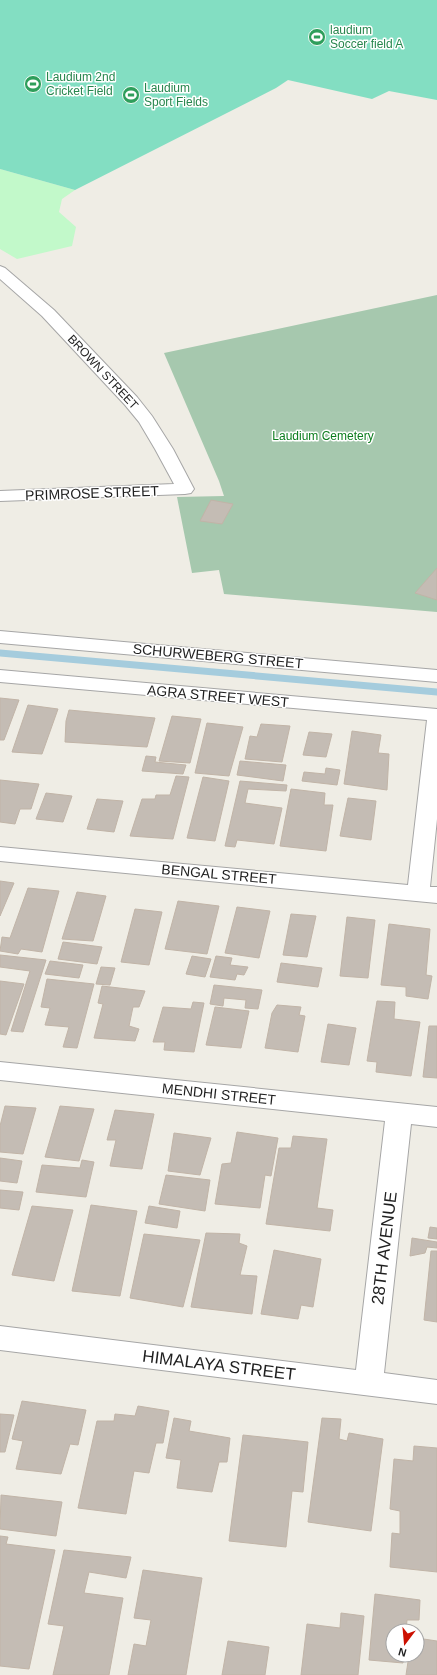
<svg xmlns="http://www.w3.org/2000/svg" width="437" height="1675" font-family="Helvetica,sans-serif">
<rect width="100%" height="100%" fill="#efede5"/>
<path fill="#a6c8ae" d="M437,295V612L224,594L219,570L192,573L177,497L224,496L219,481L164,353Z"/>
<path fill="#c2f9ca" d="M0,169L75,190L62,199L59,212L76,227L72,246L17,259L0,249Z"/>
<path fill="#83dec2" d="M0,0H437V100L389,91L372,99L288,80L276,88L75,190L0,169Z"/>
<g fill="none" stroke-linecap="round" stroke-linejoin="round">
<path stroke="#a5ccdd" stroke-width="7" d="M0,653L437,692"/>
</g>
<path fill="#c4bcb4" stroke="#c1b4a7" d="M211,500L233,504L222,524L200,521Z
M437,568V600L415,593Z
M0,698L19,700L4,740H0Z
M28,705L58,709L42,754L12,752Z
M69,710L155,718L147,747L65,742L66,721Z
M172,716L201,719L190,763L159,761Z
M207,723L243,727L229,776L195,773Z
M261,724L290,726L282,762L245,759L250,736L257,737Z
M352,731L381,735L378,753L389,754L387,790L344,784Z
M309,732L332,734L326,757L303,755Z
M146,756L156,757L155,762L186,765L183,774L142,771Z
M240,761L286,765L283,781L237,775Z
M326,768L340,770L337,785L302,781L304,772L325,774Z
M176,776L189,777L173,839L130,836L142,799H155L156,795H170Z
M203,777L229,781L215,841L187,838Z
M0,780L39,784L31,809H20L15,824L0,822Z
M240,781L287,785L286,791L248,789L245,803L282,808L274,844L237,840L235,847L225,846Z
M291,789L325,793L324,805H333L326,851L280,846Z
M46,793L72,796L63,822L36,819Z
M348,798L376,801L371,840L340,836Z
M97,799L123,801L114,832L87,829Z
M0,881L14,883L0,916Z
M28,888L59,891L42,952L21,949L18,954L0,951L2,937L10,938Z
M77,892L106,896L93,941L62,939Z
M178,901L219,906L207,954L165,949Z
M237,907L270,911L259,958L225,953Z
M135,909L162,912L149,965L121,962Z
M291,914L316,916L307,957L283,955Z
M347,917L375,920L368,978L340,976Z
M389,924L430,929L426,975L432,976L428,999L406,996V987L381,985Z
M63,942L102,947L97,964L58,959Z
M0,955L46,960L23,1032L11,1031L30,971L0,967Z
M192,956L211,959L205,977L186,974Z
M216,956L232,958L230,965L248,967L244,975L237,974L235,980L210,977Z
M50,961L83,965L79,978L45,974Z
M281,963L322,968L318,987L277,982Z
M101,967L115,968L110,985L96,984Z
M47,979L94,984L77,1048L63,1047L69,1027L45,1025L50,1008L41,1007Z
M0,981L24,984L6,1035L0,1034Z
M214,985L262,990L258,1009L245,1008L246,1000L224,998L223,1006L210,1004Z
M102,986L145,991L139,1007H133L129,1026L139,1029L135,1041L94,1038L103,1004L98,1003Z
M377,1001L395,1002L394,1019L420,1022L411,1076L376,1072L377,1062L367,1061Z
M193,1002L204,1003L194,1052L164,1050L165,1042H153L163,1007L191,1009Z
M277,1005L301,1007L299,1015L305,1016L298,1052L265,1048L272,1013Z
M215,1007L249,1011L241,1048L206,1045Z
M328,1024L356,1028L349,1065L321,1062Z
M429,1026H437V1078L423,1077Z
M5,1106L36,1108L23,1154L0,1152V1126Z
M60,1106L94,1109L79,1161L45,1157Z
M115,1110L154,1114L142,1169L110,1166L116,1140H107Z
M237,1132L278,1138L271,1176L265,1175L260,1208L215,1204L222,1164L231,1163Z
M174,1133L211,1138L200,1175L168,1171Z
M293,1136L327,1139L317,1208L333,1210L330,1231L266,1224L279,1148H291Z
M0,1158L22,1161L17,1183L0,1181Z
M82,1160L94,1162L86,1197L36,1192L42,1165L80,1168Z
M166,1175L210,1180L205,1211L159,1204Z
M0,1190L23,1192L19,1210L0,1208Z
M91,1205L137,1211L120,1296L72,1291Z
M32,1206L73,1210L54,1281L12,1275Z
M149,1206L180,1211L177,1228L145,1223Z
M430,1227L437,1228V1239L428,1238Z
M206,1233L240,1234L239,1243L247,1246L240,1275L257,1276L252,1314L191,1307Z
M144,1234L200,1240L183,1307L130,1298Z
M412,1238L437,1242V1248L427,1247L425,1253L410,1256Z
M274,1250L321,1259L313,1307L301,1305L298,1319L261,1314Z
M431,1251H437V1322L424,1320Z
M22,1401L86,1410L78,1445L70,1444L61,1474L16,1469L23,1441L12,1439Z
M138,1406L169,1411L163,1443H156L149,1473L134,1471L126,1514L78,1508L97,1421H114L115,1414L135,1416Z
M0,1414L14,1415L5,1452H0Z
M174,1418L191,1421L189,1431L230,1438L227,1462H219L212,1492L177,1488L181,1460L166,1458Z
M322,1418L341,1419L339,1439L347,1441L349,1433L383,1439L371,1531L308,1522Z
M243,1435L308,1442L303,1492L292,1491L286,1547L229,1541Z
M414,1446L437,1448V1572L390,1567L392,1533L400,1534V1511L390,1509L394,1459L413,1461Z
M1,1495L62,1502L56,1536L0,1529Z
M0,1536L8,1537L6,1544L55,1550L29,1669L0,1666Z
M64,1550L131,1557L126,1578L89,1572L84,1593L123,1598L109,1675H53L64,1626L48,1624Z
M143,1570L202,1578L186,1675H128L134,1644L146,1646L151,1620L134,1618Z
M375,1594L420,1600L419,1620H407L406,1631H393V1655H404L403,1663L369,1660Z
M341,1613L364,1616L358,1675H301L307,1624L340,1628Z
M417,1638L437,1641V1675H406L409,1655H417Z
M228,1641L269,1647L265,1675H222Z"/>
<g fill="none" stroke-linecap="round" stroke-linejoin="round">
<g stroke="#a6a6a6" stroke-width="2">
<path id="street" d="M0,266L5,268L54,310L137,397L152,416L173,449L194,489L191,493L185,494L0,501V491L174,484L155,449L139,422L125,405L42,316L0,279Z
M0,631L437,670V682L0,643Z
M0,670L437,709V819L430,887H437V903L0,861V847L408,885L427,720L0,682Z
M0,1062L437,1107V1127L411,1124L384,1373L437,1380V1404L0,1350V1326L356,1370L385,1121L0,1080Z"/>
</g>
<use href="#street" fill="#fff" fill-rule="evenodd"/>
</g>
<defs>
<g id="stadium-disc" transform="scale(0.9)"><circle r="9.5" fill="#2e9e5b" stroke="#fff"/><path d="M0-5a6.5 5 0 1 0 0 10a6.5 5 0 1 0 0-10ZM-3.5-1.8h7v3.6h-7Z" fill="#fff"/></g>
</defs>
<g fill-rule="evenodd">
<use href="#stadium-disc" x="317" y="37"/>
<use href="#stadium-disc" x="33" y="84"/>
<use href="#stadium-disc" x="131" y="95"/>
</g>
<g text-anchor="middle" stroke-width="3" stroke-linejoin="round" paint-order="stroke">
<g font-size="12" fill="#27864d" stroke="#fff" text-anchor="start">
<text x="330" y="34">laudium<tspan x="330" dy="14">Soccer field A</tspan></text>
<text x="46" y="81">Laudium 2nd<tspan x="46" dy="14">Cricket Field</tspan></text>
<text x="144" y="92">Laudium<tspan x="144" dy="14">Sport Fields</tspan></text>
</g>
<g font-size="12" fill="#1f1f1f" stroke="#fff">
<text transform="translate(103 372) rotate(47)" y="4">BROWN STREET</text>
</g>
<g font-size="12" fill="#0c7d1e" stroke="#fff">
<text x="323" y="440">Laudium Cemetery</text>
</g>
<g font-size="14" fill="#1f1f1f" stroke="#fff">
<text transform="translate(92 493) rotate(-2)" y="5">PRIMROSE STREET</text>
<text transform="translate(218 656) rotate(5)" y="5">SCHURWEBERG STREET</text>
<text transform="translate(218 696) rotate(5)" y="5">AGRA STREET WEST</text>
<text transform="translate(219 874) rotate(5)" y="5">BENGAL STREET</text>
<text transform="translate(219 1094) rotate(6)" y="5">MENDHI STREET</text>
</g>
<g font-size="17" fill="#1f1f1f" stroke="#fff">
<text transform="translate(384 1248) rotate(-83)" y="6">28TH AVENUE</text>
<text transform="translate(219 1365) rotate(7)" y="6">HIMALAYA STREET</text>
</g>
</g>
<g transform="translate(405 1643) rotate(196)"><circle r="19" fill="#ffffff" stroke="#a5a5a5"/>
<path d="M0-3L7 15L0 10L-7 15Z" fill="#cc1001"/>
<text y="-6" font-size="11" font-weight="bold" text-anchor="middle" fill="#1f1f1f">N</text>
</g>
</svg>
